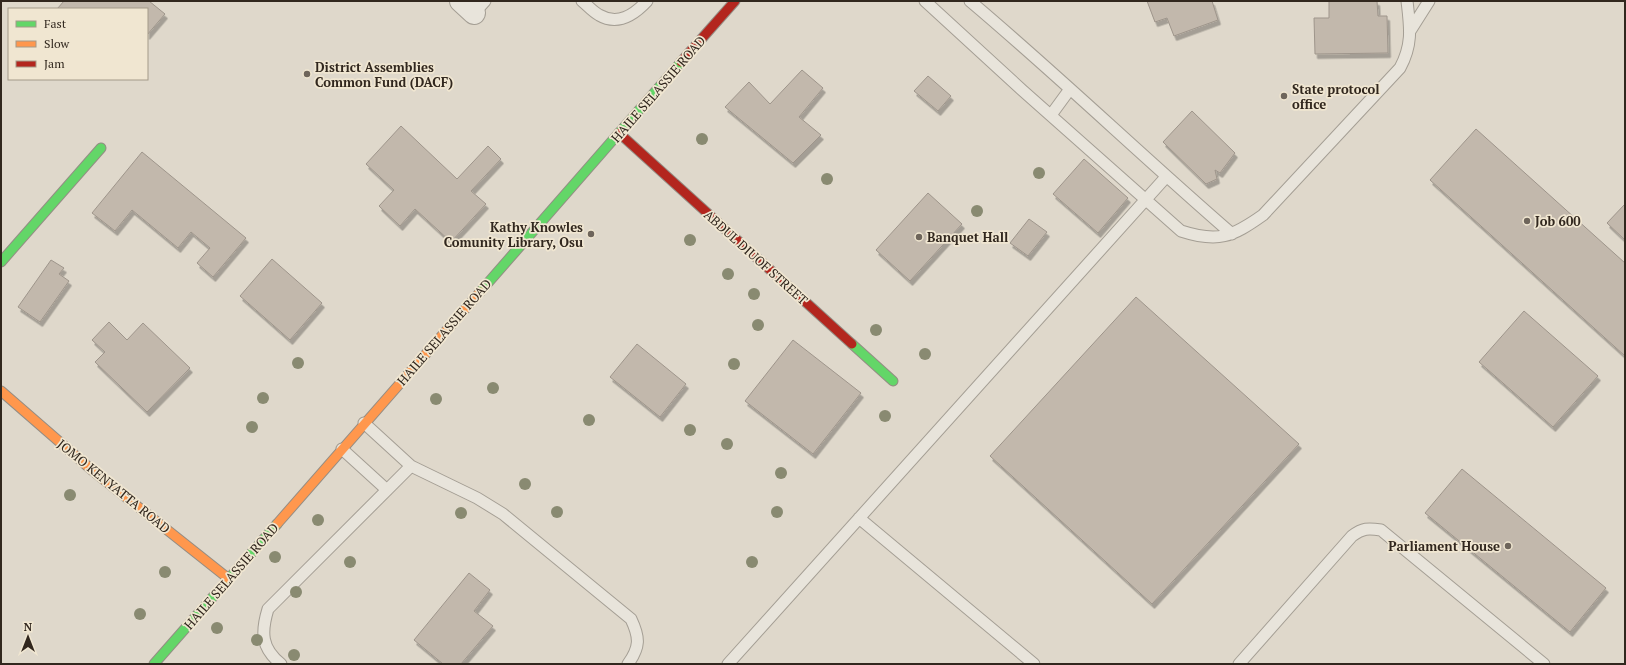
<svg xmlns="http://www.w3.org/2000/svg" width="1626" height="665" font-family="'PT Serif',serif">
<defs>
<filter id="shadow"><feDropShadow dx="2.5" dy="4.5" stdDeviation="0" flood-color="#0004"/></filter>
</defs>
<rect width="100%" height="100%" fill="#dfd8cb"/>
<path fill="#c2b8ac" stroke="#9e958b" filter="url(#shadow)" d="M64,1H149L165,14L147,35V9H57Z
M1147,1H1212L1218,20L1174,36L1167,18L1155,22Z
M1329,1H1377L1378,16H1387L1388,53L1315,54L1314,18H1329Z
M802,70L823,88L799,117L821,135L793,163L725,107L749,82L770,104Z
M928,76L951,96L938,111L914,91Z
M1192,111L1235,153L1220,173L1215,170L1217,179L1206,184L1163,142Z
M401,126L457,179L488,146L501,159L471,191L486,204L451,242L415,209L400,226L379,206L394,190L366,164Z
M1476,129L1625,263V356L1430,180Z
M142,152L246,238L213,277L197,263L210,248L191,232L178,248L132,210L115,231L92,213Z
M1084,159L1128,198L1098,233L1053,194Z
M928,193L962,224L910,281L876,250Z
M1625,204V240L1607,223Z
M1029,219L1047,232L1028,256L1010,243Z
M272,259L322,303L290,340L240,296Z
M51,260L64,268L59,274L69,281L40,322L18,307Z
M1136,297L1299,444L1152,604L990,456Z
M1524,311L1598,376L1553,427L1479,362Z
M109,322L127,340L143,323L190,368L147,412L95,362L105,352L92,340Z
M793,340L861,393L813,454L745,401Z
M637,344L686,384L660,417L610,377Z
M1462,469L1606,588L1570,632L1425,513Z
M469,573L490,590L474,611L493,626L461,664H443L414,640Z"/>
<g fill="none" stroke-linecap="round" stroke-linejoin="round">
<g stroke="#a49e94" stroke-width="13">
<path id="lane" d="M582,1C587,5 593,12 599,15C618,26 634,15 647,1
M925,1L1022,90L1181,231C1218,243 1232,237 1263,215L1400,68C1413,44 1410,27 1407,1
M970,1C1059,76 1143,157 1232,234
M474,13L485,1
M1410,31L1429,1
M1051,115L1070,89
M364,423L411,466L477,498L503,514L631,619C640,638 640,647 628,664
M342,449L387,490
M859,518L1034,664
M281,664C261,648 261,632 268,609L411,466
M728,664L1166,177
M1239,664L1352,536C1363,528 1368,528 1381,530L1544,664"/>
</g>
<g stroke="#a49e94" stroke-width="24">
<path id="street" d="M461,1L474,13"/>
</g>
<g stroke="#948d84" stroke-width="11">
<path id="fast" d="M1,262L101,148
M480,292L681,62
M852,344L893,381
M154,664L277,524"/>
</g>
<g stroke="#948d84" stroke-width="11">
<path id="slow" d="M1,391L93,471L229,579
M277,524L480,292"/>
</g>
<g stroke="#948d84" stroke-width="11">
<path id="jam" d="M681,62L735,1
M619,133L852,344"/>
</g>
<use href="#lane" stroke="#e8e4db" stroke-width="11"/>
<use href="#street" stroke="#e8e4db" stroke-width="22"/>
<use href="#fast" stroke="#63d668" stroke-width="9"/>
<use href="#slow" stroke="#ff974d" stroke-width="9"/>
<use href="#jam" stroke="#b3261e" stroke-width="9"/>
</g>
<g fill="#898a71">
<circle cx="702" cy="139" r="6"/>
<circle cx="1039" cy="173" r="6"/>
<circle cx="827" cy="179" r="6"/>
<circle cx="977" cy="211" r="6"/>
<circle cx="690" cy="240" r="6"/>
<circle cx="728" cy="274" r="6"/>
<circle cx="754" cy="294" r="6"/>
<circle cx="758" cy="325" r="6"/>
<circle cx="876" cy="330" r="6"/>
<circle cx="925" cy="354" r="6"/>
<circle cx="298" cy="363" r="6"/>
<circle cx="734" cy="364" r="6"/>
<circle cx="493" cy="388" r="6"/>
<circle cx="263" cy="398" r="6"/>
<circle cx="436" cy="399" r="6"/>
<circle cx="885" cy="416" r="6"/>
<circle cx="589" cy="420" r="6"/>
<circle cx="252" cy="427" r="6"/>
<circle cx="690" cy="430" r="6"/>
<circle cx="727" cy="444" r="6"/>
<circle cx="781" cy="473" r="6"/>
<circle cx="525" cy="484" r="6"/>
<circle cx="70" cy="495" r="6"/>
<circle cx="557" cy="512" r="6"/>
<circle cx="777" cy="512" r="6"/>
<circle cx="461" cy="513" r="6"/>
<circle cx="318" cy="520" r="6"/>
<circle cx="275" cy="557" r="6"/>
<circle cx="350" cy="562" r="6"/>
<circle cx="752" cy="562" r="6"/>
<circle cx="165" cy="572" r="6"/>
<circle cx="296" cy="592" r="6"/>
<circle cx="140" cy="614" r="6"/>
<circle cx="217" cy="628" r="6"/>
<circle cx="257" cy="640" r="6"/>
<circle cx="294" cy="655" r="6"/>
</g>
<g fill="#6e655b" stroke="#f0e6d1" stroke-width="1.5">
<circle cx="307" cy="74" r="4"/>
<circle cx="1284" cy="96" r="4"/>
<circle cx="1527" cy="221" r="4"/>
<circle cx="591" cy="234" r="4"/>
<circle cx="919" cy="237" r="4"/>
<circle cx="1508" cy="546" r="4"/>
</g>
<g text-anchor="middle" stroke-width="3.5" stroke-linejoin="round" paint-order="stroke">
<g font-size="13" font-weight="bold" fill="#31271e" stroke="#f0e6d1" text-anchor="start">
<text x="315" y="72">District Assemblies<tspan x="315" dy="15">Common Fund (DACF)</tspan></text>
<text x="1292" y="94">State protocol<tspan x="1292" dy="15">office</tspan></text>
<text x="1535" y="226">Job 600</text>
<text x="583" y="232" text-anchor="end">Kathy Knowles<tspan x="583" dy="15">Comunity Library, Osu</tspan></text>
<text x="927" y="242">Banquet Hall</text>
<text x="1500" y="551" text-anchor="end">Parliament House</text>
</g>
<g font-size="13" fill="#31271e" stroke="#f0e6d1">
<text transform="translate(658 89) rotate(-49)" y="5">HAILE SELASSIE ROAD</text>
<text transform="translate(756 257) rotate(42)" y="5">ABDUL DIUOF STREET</text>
<text transform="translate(444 332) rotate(-49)" y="5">HAILE SELASSIE ROAD</text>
<text transform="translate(114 486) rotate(39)" y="5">JOMO KENYATTA ROAD</text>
<text transform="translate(231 576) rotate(-49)" y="5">HAILE SELASSIE ROAD</text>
</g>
</g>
<rect width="1626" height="665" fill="none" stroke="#31271e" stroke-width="4"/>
<rect x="8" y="8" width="140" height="72" fill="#f0e6d1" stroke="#a49a89"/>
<rect x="16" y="21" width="20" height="6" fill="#63d668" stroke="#a49a89"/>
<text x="44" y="28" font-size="12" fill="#31271e">Fast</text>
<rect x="16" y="41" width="20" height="6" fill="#ff974d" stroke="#a49a89"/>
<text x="44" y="48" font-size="12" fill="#31271e">Slow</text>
<rect x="16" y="61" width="20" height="6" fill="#b3261e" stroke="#a49a89"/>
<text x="44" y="68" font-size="12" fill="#31271e">Jam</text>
<g transform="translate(28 637)" stroke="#f0e6d1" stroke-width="3" paint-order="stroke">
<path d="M0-3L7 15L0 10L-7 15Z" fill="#31271e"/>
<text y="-6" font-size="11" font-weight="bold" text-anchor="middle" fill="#31271e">N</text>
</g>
</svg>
